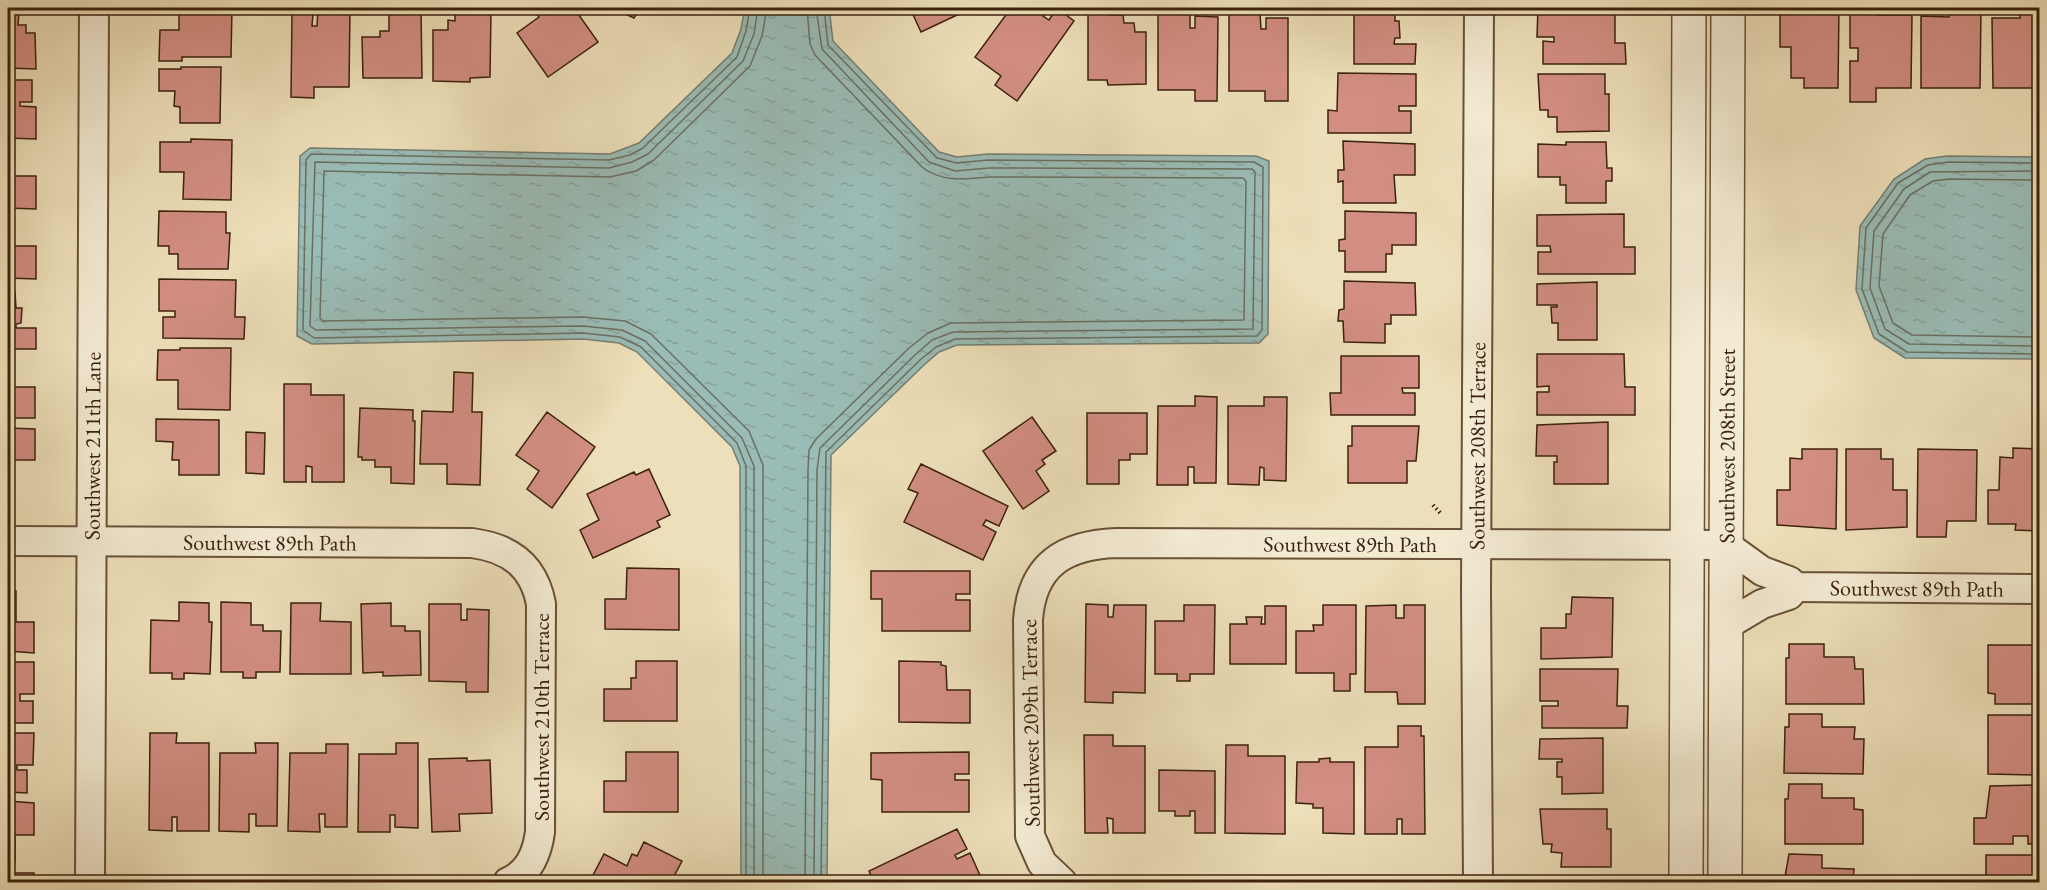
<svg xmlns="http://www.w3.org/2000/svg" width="2047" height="890" font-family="'EB Garamond',serif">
<defs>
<pattern id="water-ripples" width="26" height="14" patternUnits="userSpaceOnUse" patternTransform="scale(1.5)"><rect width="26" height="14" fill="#9abcb6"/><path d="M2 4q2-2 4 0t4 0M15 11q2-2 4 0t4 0" fill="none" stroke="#86a19b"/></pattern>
</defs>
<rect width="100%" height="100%" fill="#eddfb9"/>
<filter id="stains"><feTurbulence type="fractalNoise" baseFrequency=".00333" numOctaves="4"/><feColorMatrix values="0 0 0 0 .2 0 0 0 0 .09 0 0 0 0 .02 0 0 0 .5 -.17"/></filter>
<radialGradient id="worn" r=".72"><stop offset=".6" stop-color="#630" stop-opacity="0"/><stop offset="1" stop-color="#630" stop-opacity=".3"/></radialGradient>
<path fill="url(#water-ripples)" stroke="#747e72" stroke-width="1.5" d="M745,8H829L833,41L939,152L957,157L988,154L1256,156L1269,161L1268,334L1259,343L957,345L939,352L924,365L831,455L827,882H741L740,466L732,447L637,352L619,343L583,339L312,344L297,336L300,156L310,148L610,154L639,143L732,53L741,29Z
M1947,156L2039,157V359L1905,358L1874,338L1856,290L1860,226L1894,179L1925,159Z"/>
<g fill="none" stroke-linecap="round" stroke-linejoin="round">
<path stroke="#6a6f61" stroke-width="1.5" d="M2040,163L1948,162L1928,165L1898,183L1866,228L1862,289L1879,334L1907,352L2040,354
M2040,171L1930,172L1904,189L1874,231L1870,288L1885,329L1909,344L2040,346
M2040,180L1949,179L1933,181L1910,195L1883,234L1879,286L1893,323L1912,335L2040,337
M746,882V466L737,443L641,347L620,337L583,333L314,338L303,330L306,160L311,154L609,160L630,155L643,148L737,57L746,31L750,8
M754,882V466L742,438L645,341L622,330L583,326L316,330L310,326L315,162L609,168L632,162L648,154L743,61L754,34L758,8
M763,882V465L749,431L651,334L625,321L583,317L323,321L320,318L324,171L610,177L636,171L654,160L750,66L762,36L767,8
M805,882L808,470L809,450L816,439L909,348L928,333L951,323L1244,320L1246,181L1243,178L989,177C967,179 942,183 922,167L815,55L810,44L807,8
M814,882L817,470L820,448L915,355L932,340L953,332L1253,329L1255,172L1252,169L989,168L955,171L929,162L822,49L816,8
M821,882L826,452L920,360L936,347L955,339L1257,336L1262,330L1263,167L1254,162L988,160L957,163L937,158L828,45L824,8"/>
</g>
<path fill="#d28e82" stroke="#3b220c" stroke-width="1.5" d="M179,8H232L231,57H182V61H159L160,30H179Z
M318,8H350L349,87H314V98L291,97L292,13L313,14L312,26H317Z
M533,8H574L598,42L548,77L517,33L539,17Z
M613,8H640L634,18Z
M910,8H972L921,32Z
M1011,8H1049L1043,16L1049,20L1057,8L1074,21L1017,101L995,85L1001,76L975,57Z
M1354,8H1395V21H1399L1400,38H1395L1394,44H1416L1415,64H1354Z
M1538,8H1615V43H1625L1626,64H1543V41L1554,42V37H1537Z
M1809,8H1839L1838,88H1804V78H1791V47H1780V10H1809Z
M1850,8H1878V15H1912L1911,88H1876V102H1850V61H1858V48H1850Z
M1949,8H1981L1980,88H1921V16L1949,17Z
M2020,8H2040V88H1993L1992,18H2020Z
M389,9H421L422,78H363L362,37H380V31H389Z
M8,11H19L18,25H26V33H35L36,69L8,68Z
M470,11H491L490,77L470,78V82L433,81V30H448V20L455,21V13H470Z
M1088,11H1110V15H1123L1124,23H1134L1135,32H1146V84L1108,85L1107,80H1088Z
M1158,12H1190V28H1195V16L1218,17L1217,101H1195V90H1158Z
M1229,12L1260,13L1261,29H1266V18H1288V101H1265V91H1229Z
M181,67H221L220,123H180V107L174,106L175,91H159V69H181Z
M1338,73L1416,74V106H1399V111H1411V133H1328V110L1337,111Z
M1538,74H1605V94H1609V131L1557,132V117H1548V110H1540Z
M8,80H32V102H20V106L36,107V139L8,138Z
M191,139L232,140L231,200L183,199L184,172H160V142H191Z
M1343,141L1415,144V175H1394L1396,203H1343V181L1338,182V170H1344Z
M1566,142H1606L1607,168H1612V181H1606V203H1566V185H1560V177H1538V144L1566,145Z
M8,165H14V176H36V209L8,208Z
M159,211L226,212V233H230L228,269H178V254H169V246H158Z
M1345,211L1416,213V245H1392V254H1386V272H1345V251H1339V240L1345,239Z
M1624,214V247H1635V274H1538V252H1551L1550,246H1537V215Z
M8,218V235H14V246H36V279L8,278Z
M159,279L236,280L235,317H245L244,339L163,338V317H175V311H159Z
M1344,281L1415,283L1416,315H1391V324H1385V343L1344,342L1343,321H1338L1339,310L1344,309Z
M1597,282V340H1558V323H1552L1551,307H1557V305H1537V284Z
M8,292H15L16,308H22L21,323L16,324V328H36V349H8Z
M180,348H231L230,410L178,409V380H157L158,350H180Z
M1537,354H1624L1625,387H1635V415H1537V392H1549V386L1537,387Z
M1341,356H1419V388H1402L1403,393H1415V415H1331L1330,393H1341Z
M454,372L473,373L472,412H482L480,485L447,484V464H420L422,411L453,412Z
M8,376H13V387H35V418H8Z
M284,384H311V395H344V482H312V467L306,466V482H284Z
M1195,396L1217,397L1216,483H1194V467H1188V485H1157L1158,406H1195Z
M1264,397H1287L1286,481L1264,480V468L1260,467L1259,485L1228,484V406H1264Z
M360,408L413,410V421H415L414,484L391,483V467H375V460H362V457H358Z
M547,412L595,447L552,508L527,489L539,471L516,455Z
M1087,413H1147V454H1130V460H1119V484H1087Z
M1032,417L1056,451L1042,460L1045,464L1036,471L1049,491L1023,509L983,451Z
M156,419L219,420V475H179V460H172L173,442L156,441Z
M1608,422V484H1554V462H1557V456H1536L1537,425Z
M1352,426H1419L1416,461H1407V483H1348V446H1352Z
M8,428L35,429V460H12L13,470H8Z
M246,432L265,433L264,474L246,473Z
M2013,448L2040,449V531L2015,530L2016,524H1988V490H1999L2000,457L2013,458Z
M1802,449H1837L1836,529L1777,525V490H1790V458L1802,459Z
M1846,449H1881V459H1893V490H1907V527L1846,530Z
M1918,449L1977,450L1976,521H1947L1946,537H1917Z
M921,464L1008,506L999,526L986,520L983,525L996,532L983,560L904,522L918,493L908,489Z
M649,469L670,515L657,521L660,527L593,558L580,530L599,520L587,494L634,472L636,475Z
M627,568L679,569V630L605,629V599H626Z
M871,571H970V594H956V600H970V631H882V599H871Z
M8,591H16V622H34V653L8,651Z
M1572,597L1613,598L1612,657L1541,659V628H1566V614H1571Z
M179,602L209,603V622H212L210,674L184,673V679H172V673H150L151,620L179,621Z
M221,602L251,603V625H263V631H281L280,672H256V678H243V672H221Z
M291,603H321L320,621L351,622V674H290Z
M391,603V626H405V631H420L421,675L383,676V672L363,673L361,604Z
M429,604H461V620H467V609L489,610L488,692H466V682L429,681Z
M1086,604L1108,605V617H1113L1114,605H1146L1145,693L1113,692V703L1085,702Z
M1184,605H1215L1214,674H1190V681H1177V674H1155V621H1184Z
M1323,605H1356V674H1350V691H1334V673H1296V631H1314L1313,625H1323Z
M1396,605V618H1404V605H1425V704H1398L1397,692H1365L1366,606Z
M1265,606H1286V664H1230V624H1247L1246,617H1262L1261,624H1265Z
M1789,644H1824V657H1854L1855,669H1863L1864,704H1786V658H1789Z
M1988,645H2040V704H1995V694L1988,693Z
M636,661H677V721H604V689H631V678H636Z
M899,661L941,662V665L946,666L947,690H970V723L899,722Z
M8,662H34V694H20V701H33V723H8Z
M1540,669H1618L1617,706H1628L1627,728H1542V706H1558V701H1540Z
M1789,714H1822V727H1855L1854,739H1864L1863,774L1784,773L1785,727H1789Z
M1988,715H2040V775L1988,774Z
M1398,726H1421V736H1424L1425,834H1402V819H1397V834H1365V747H1398Z
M8,733H34L33,765H17V770H27V793L8,792Z
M150,733H177L176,743H209V831H177V817H172V831L149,830Z
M1084,735H1113V746H1145V833H1113V819L1107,818L1108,833H1085Z
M1603,738V793L1562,794V777H1557V762H1562V759H1539L1540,739Z
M255,743H278L277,826H256V814H249V832L219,831L220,753H256Z
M396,743H418V828L395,827V815H390V832H358L359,754H396Z
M326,744H348L347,827H325V814H319L320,832L288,831L290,753H326Z
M1226,745H1248V756H1285V834L1225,833Z
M626,752H678V812H604V781H626Z
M969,752V774H955V780H969V812H882V780L871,779V753Z
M467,758V761L490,760L492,813L459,814L460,831L432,832L429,759Z
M1330,758V762H1354V834L1323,833V808H1313V804L1296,803L1297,762H1319V759Z
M1159,770L1215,771V833H1195V811H1190V816H1175V811H1159Z
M1789,784H1822V798H1854V809L1863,810V844H1785V799H1788Z
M2040,785V844H2028V836H2013V844H1974V818H1986L1990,786Z
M8,801L34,803V835H15V862L8,861Z
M1540,809H1607V829H1611V867H1561L1562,853L1551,852L1552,844H1543Z
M957,829L967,849L955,855L957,859L970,853L983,882H874L869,871Z
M644,842L682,861L671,882L590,881L604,854L627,866L632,854L637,856Z
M1789,854L1822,855V868L1854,869L1853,880L1864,882H1784Z
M1986,855H2040V882H1986Z
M8,873H34L33,882H8Z
M1540,879L1613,880V882H1540Z"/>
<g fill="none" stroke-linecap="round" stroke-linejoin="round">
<g stroke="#685137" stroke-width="32">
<g id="minor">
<path id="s1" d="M8,541L472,543C510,548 534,566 541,604L540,832C537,854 529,873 508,882"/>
<path d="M1725,626L1762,604L1789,595L1796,587"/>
<path id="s2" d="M90,882L94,8"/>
<path id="s3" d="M1062,882L1042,863L1030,836L1028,620C1032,564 1065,545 1116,543L1726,545L1762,571L1789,581L1796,587L2040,589"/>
<path id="s4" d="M1478,882L1476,591L1479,8"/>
</g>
</g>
<g stroke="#685137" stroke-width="36">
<g id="tertiary">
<path d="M1686,882L1689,8"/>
<path id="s5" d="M1725,882L1728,8"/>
</g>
</g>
<path stroke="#3b220c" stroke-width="4" stroke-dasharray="1.5 3" stroke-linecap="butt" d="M1433,505L1442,515"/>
<use href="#minor" stroke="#f3ead2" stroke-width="28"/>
<use href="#tertiary" stroke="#f3ead2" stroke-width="33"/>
</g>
<g text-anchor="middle" stroke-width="6" stroke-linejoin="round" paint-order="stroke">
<g font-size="22" fill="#3b220c" stroke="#f3ead2">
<text dy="8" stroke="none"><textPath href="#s2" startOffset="436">Southwest 211th Lane</textPath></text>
<text dy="8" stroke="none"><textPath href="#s4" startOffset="436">Southwest 208th Terrace</textPath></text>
<text dy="8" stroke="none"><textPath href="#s5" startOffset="436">Southwest 208th Street</textPath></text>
<text dy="8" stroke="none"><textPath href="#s1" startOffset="262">Southwest 89th Path</textPath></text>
<text dy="8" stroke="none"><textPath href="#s3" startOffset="639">Southwest 89th Path</textPath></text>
<text dy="8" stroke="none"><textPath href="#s3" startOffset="1218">Southwest 89th Path</textPath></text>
<text transform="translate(541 717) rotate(-90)" y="8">Southwest 210th Terrace</text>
<text transform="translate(1030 723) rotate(-91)" y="8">Southwest 209th Terrace</text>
</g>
</g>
<rect width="2047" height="890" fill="none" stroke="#eddfb9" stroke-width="30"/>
<rect x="9" y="9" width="2029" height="872" fill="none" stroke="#3b220c" stroke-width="3"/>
<rect x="15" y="15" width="2017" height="860" fill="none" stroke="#3b220c" stroke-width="1.5"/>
<rect width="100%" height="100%" filter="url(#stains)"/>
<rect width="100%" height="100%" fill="url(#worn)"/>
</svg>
